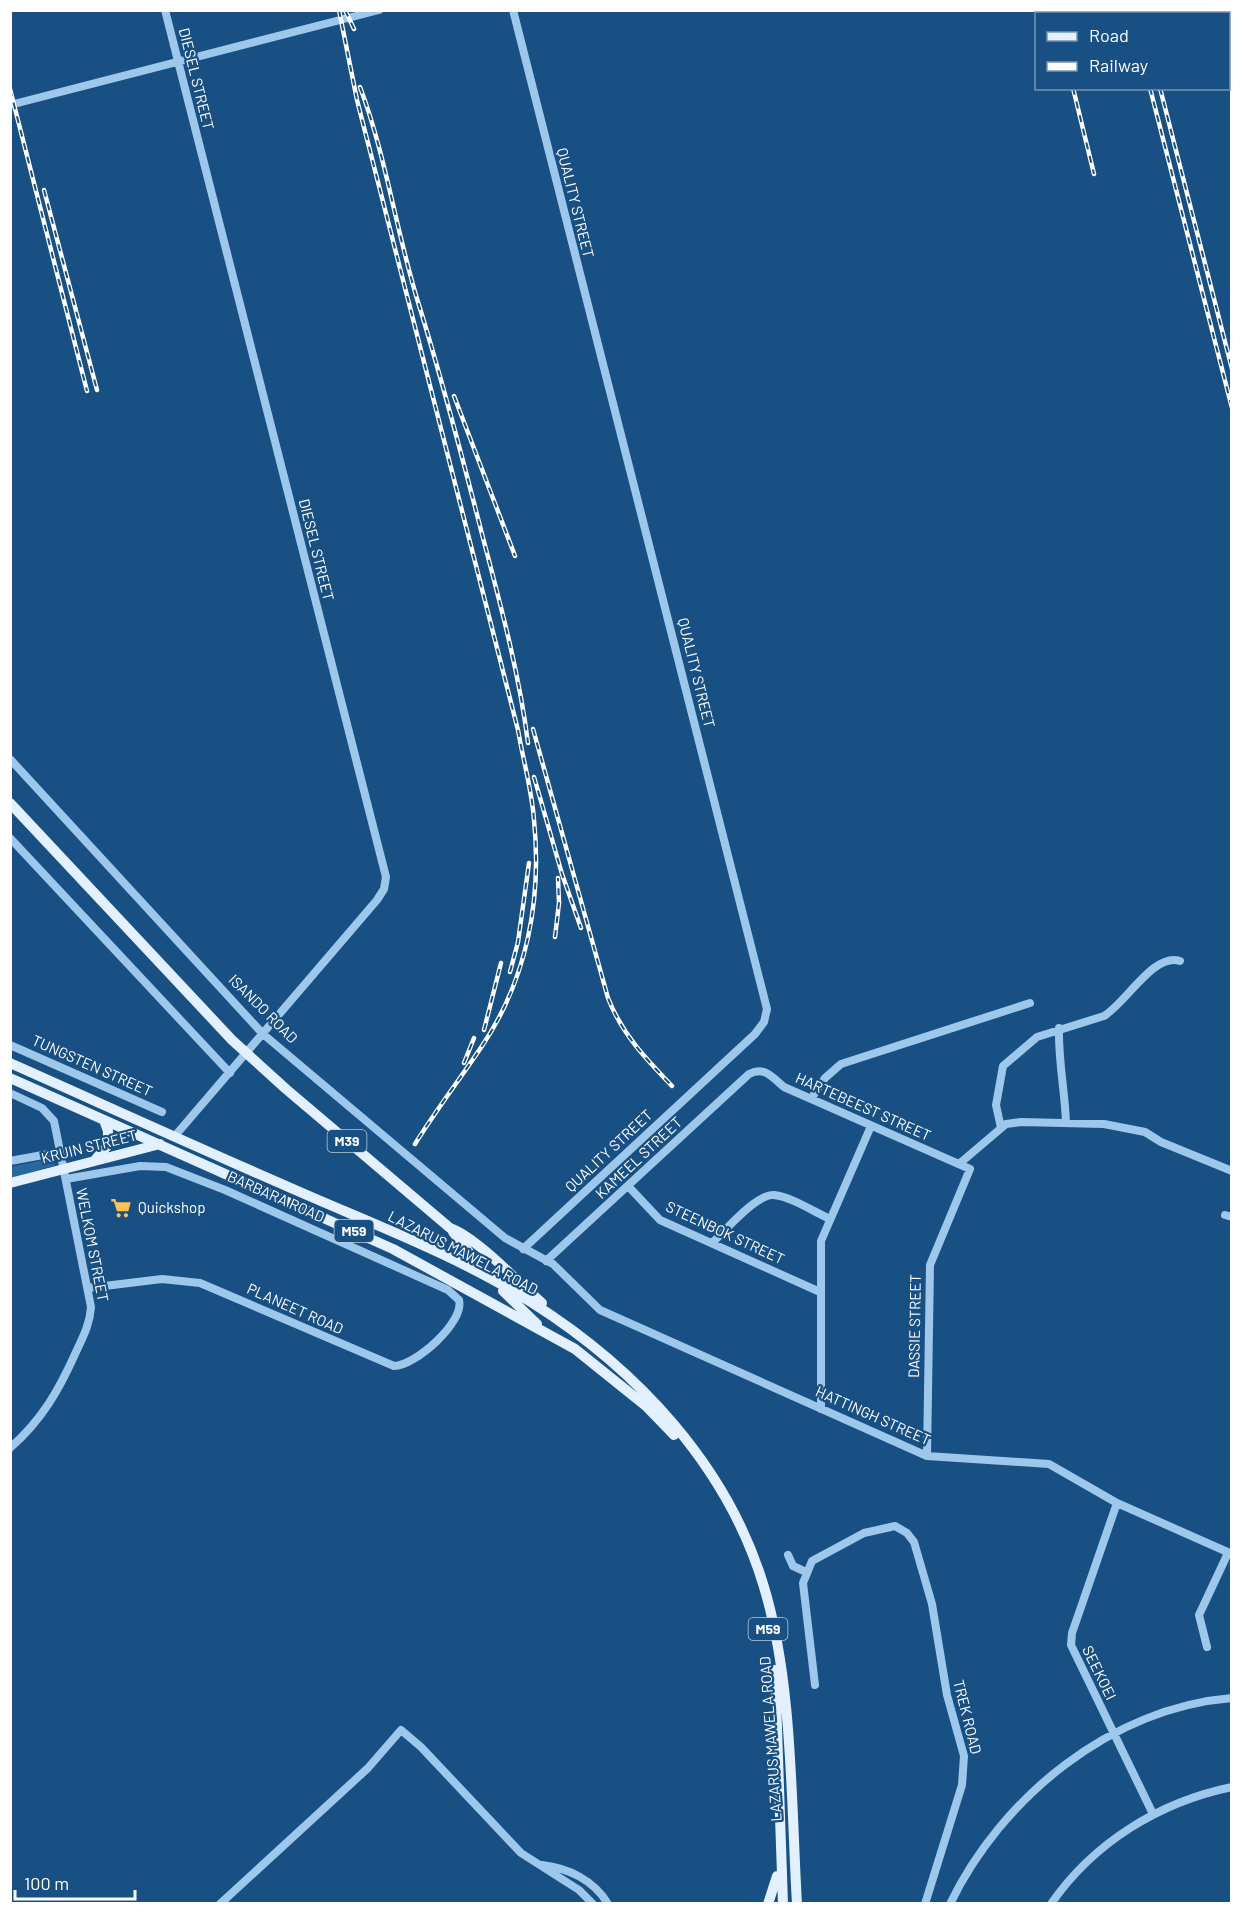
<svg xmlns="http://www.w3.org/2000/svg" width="1242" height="1914" font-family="Barlow,sans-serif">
<rect width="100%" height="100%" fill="#195083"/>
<path fill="#2868a0" d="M53,1158L55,1165L11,1178V1167Z"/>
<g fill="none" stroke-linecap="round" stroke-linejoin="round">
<path stroke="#9ec7ec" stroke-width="8" d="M165,10L386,877L384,889L377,900L174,1137
M513,10L767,1009L764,1022L755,1034L523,1249
M10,105L379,10
M10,759L263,1034L505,1238L553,1264L600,1310L927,1456L1049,1464L1117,1503L1232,1554
M10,838L230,1073
M1059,1028C1058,1060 1065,1091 1066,1123
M10,1045L162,1112
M10,1093L42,1108L54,1121L91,1307C90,1324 83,1337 76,1352C59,1390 42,1420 10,1448
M811,1099L825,1078L841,1064L1030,1003
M1001,1128L996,1105L1003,1066L1037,1037L1104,1016C1126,1003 1154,952 1180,961
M10,1161L59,1152
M959,1164L1006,1124L1021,1122L1104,1124L1145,1132L1161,1142L1232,1171
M66,1179L140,1166L166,1167L225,1190L448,1290L459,1300C465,1322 415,1366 394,1366L200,1283L162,1279L88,1288
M628,1186L660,1220L820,1292
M1225,1215L1232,1217
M712,1243C725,1231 757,1193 774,1195C792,1197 814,1212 830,1219
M546,1261L749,1074C765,1066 772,1077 784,1087L970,1169L930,1265L927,1456
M821,1409V1241L871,1126
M1117,1503L1072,1633L1071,1645L1153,1814
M788,1555L793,1566L806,1572
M1207,1647L1199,1615L1228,1553
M815,1685L803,1583L812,1561L864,1533L895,1526L907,1533L914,1542L932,1604L947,1695L964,1756L962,1785L925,1904
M542,1865C568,1868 594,1880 608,1904
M220,1904L368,1768L401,1730L421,1747L521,1853L579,1890L593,1904
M950,1904C1002,1797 1111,1708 1232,1698
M1051,1904C1093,1843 1159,1802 1232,1787"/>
<path stroke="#e2f0ff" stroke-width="10" d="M10,803L232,1040L286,1089L450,1228C476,1237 520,1284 542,1303
M10,1063C102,1104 192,1145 284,1185C367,1222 455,1254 531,1302C637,1369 728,1466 764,1587C793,1683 791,1803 797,1904
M10,1078L393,1249L575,1349L646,1406L674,1435
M95,1160L108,1145V1131L104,1120
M10,1183L160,1144
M453,1232L488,1276
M503,1291L537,1324
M775,1670L783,1904
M768,1904L777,1876"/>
<g stroke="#fff" stroke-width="4.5">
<path id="rail" d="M339,10L357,100L518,730C523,760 532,790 534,820C542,900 527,979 482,1046C460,1079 436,1110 415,1144
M345,10L354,29
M1053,10V14
M1130,10L1131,14
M1140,10L1141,14
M360,87C386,156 396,231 418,302C442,379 462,456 482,534C500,603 519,672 528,743
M1073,88L1094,174
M1150,88L1232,408
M1160,88L1232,369
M10,89L87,391
M44,190L97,390
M454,396L515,556
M533,729L608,998C622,1034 646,1059 672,1086
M534,777L562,874L581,928
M555,937L559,903L558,878
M510,972L518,942L529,863
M484,1030L501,963
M464,1063L474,1038"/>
</g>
<use href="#rail" stroke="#195083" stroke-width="2" stroke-dasharray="7" stroke-linecap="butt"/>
</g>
<defs>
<g id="supermarket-bare" transform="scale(1.62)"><path d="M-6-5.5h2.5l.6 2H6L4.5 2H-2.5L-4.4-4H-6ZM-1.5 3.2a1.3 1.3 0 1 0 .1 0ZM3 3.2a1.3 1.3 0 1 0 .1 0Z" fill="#ffc259" stroke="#195083" stroke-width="2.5" paint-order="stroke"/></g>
</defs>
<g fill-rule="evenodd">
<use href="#supermarket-bare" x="121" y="1208"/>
</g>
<g text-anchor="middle" stroke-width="4.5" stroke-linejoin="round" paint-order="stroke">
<g fill="#195083" stroke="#bacada" stroke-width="1.5">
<rect x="327.5" y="1130" width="39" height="22" rx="4.5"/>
<rect x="334.5" y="1220" width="39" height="22" rx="4.5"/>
<rect x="748.5" y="1618" width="39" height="22" rx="4.5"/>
</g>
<g font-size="14" font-weight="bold" fill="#fff">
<text x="347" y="1146">M39</text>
<text x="354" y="1236">M59</text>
<text x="768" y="1634">M59</text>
</g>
<g font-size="15" fill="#fff" stroke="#195083">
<text transform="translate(196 79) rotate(76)" y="5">DIESEL STREET</text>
<text transform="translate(575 203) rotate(76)" y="5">QUALITY STREET</text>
<text transform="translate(316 550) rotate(76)" y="5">DIESEL STREET</text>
<text transform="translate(696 673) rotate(76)" y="5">QUALITY STREET</text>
<text transform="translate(263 1009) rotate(45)" y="5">ISANDO ROAD</text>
<text transform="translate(92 1066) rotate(24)" y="5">TUNGSTEN STREET</text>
<text transform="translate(863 1107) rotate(24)" y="5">HARTEBEEST STREET</text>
<text transform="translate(89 1147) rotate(-14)" y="5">KRUIN STREET</text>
<text transform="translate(609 1151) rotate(-43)" y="5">QUALITY STREET</text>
<text transform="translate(639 1158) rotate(-43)" y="5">KAMEEL STREET</text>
<text transform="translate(276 1197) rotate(24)" y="5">BARBARA ROAD</text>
<text transform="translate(725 1233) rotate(25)" y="5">STEENBOK STREET</text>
<text transform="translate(92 1245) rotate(79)" y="5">WELKOM STREET</text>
<text transform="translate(463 1253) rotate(27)" y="5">LAZARUS MAWELA ROAD</text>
<text transform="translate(295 1309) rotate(24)" y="5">PLANEET ROAD</text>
<text transform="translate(915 1326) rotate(-89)" y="5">DASSIE STREET</text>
<text transform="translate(873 1416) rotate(24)" y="5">HATTINGH STREET</text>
<text transform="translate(1099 1673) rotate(64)" y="5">SEEKOEI</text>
<text transform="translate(967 1717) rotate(76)" y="5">TREK ROAD</text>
<text transform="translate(771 1739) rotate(-94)" y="5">LAZARUS MAWELA ROAD</text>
</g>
<g font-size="15" fill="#fff" stroke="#195083" text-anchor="start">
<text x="138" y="1213">Quickshop</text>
</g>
</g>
<rect width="1242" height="1914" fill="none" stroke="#ffffff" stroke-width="24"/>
<rect x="1035" y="12" width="195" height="78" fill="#195083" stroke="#7596b5" stroke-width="1.5"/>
<rect x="1047" y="32" width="30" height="9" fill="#e2f0ff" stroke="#7596b5" stroke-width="1.5"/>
<text x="1089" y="42" font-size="18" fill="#ffffff">Road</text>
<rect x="1047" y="62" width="30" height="9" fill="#ffffff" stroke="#7596b5" stroke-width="1.5"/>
<text x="1089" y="72" font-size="18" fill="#ffffff">Railway</text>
<path d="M15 1890v9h120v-9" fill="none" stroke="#ffffff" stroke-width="3"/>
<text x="24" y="1890" font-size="18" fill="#ffffff" stroke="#195083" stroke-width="4.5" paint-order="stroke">100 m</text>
</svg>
